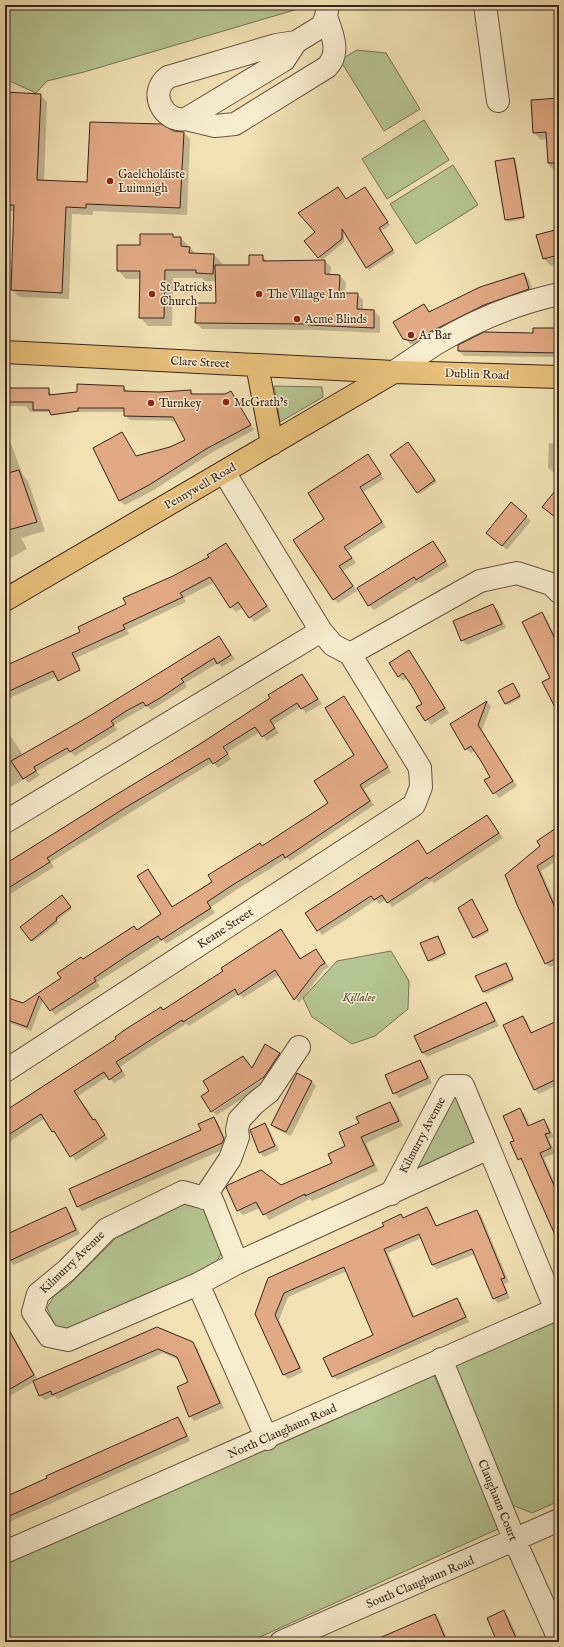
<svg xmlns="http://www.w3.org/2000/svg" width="564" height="1647" font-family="'IM FELL English',serif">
<rect width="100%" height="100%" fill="#f1e1b3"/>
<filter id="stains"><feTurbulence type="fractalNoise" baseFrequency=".005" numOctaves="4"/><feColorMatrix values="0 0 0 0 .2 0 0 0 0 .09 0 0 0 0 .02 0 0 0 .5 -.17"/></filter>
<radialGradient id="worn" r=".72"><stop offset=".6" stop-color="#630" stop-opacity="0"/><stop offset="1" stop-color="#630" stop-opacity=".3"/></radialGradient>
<path fill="#b5c490" stroke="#767456" d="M5,5H299L298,9L84,72L47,81L36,93L5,79Z
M357,50L386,53L420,109L384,131L340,60Z
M424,120L449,160L387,199L362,159Z
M453,165L478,205L416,244L390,204Z
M274,386L322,387L323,397L280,422Z
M391,951L409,981L408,1009L375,1036L352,1044L312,1017L303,998L337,961Z
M457,1098L477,1144L409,1176L451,1099Z
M189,1202L206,1209L223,1250L216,1263L74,1332L55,1326L47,1308L54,1296L69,1285L116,1238Z
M559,1317V1501L532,1513L512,1505L454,1363Z
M433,1373L500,1528L249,1642H5V1561Z"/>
<path fill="#0003" d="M5,93L40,95L47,102L44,182L88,183L173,132H183L190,139L187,215L93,211V215L72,214L69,299L19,297L12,290L15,211H5Z
M559,99V203L557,201L555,171L549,165L547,139L541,140L534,133Z
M514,159L516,161L525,219L508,222L506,220Z
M367,191L390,225L381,231L395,253L369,270L344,231V242L322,260L306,241L317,232L347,200Z
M559,230V254L547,257V259L559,256V263L551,266L544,259L537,236Z
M172,235L175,238H181L196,254L214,255L222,263V266H250L262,256L268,262L325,261L331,267L330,276H340L346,282L345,294H357L363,300V310L374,311L380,317V333L314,330L202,329L196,323L217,304V281H205L202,278H173L172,326H148L140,317L141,279H126L118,270L141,246Z
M524,274L529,279L534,294L418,346L410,344L404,338L424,305L430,312Z
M559,328V357L464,356L459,351Z
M5,386H10L14,389H48L53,396L123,387L128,391L160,393L190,391L195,395H225L230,392L254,430L211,453L154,490L125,505L120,501L94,448L122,433L137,457L171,448L187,440L176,421L130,420L125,416V412H30L26,406H5Z
M5,438L11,444L23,475L28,481L45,531L21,538L27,549L5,561Z
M549,443L559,444V476L548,468Z
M410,445L437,482L420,494L391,455Z
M368,456L384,479L363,492L386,527L348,551L356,563L343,571L357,591L338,603L334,599L326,519Z
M511,504L531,521L507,550L492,537Z
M433,542L449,566L421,583L419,582L374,610L369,605Z
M226,544L271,611L254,622L243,607L236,612L231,607L215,582L184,598L186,602L127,630L129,634L76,658L80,666L5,700V667L82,632L173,577L210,557Z
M493,605L498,610L506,628L467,645L462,640Z
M542,613L546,618L559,644V672Z
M219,637L235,659L222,667L218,663L185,683L187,687L164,702L151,710L147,706L114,725L117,730L75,756L71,752L37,771L40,775L28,783L25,779L5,790V727L23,755L88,718Z
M409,652L449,713L431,725L418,708L423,704L407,678L403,681L398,676Z
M302,675L322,704L306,713L301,707L273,725L279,733L267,741L260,732L227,752L231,759L218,768L213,762L128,814L51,862L54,867L5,897V865L201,745L271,699Z
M513,684L521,698L508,705L506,703Z
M343,697L391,772L364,789L374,805L290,861L287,858L236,890L211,907L215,913L166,944L163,940L139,956L97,982L100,986L55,1015L43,1000L31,1031L5,1021V998L23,1004L63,979L83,960L134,927L138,930L162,915L148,870L173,907L330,804L355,755Z
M487,702L491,706L482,730L517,786L499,798L486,781L492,777L475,751L471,753L466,749Z
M487,816L503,838L434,883L432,881L392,907L386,900L379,904L376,900L322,935L318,930L418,842L428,855Z
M559,828V859L541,871L559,913V963L550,967L545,963L519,906L542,847Z
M64,898L72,909L57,920L58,923L33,942L31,940Z
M472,900L489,932L476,939L474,937Z
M281,931L301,959L316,950L329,967L324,970L299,1003L279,975L243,998L239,994L189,1026L186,1024L142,1052L120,1067L126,1076L114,1083L108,1076L78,1096L108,1139L76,1161L45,1118L9,1142L7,1140L5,1141V1111L224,971Z
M438,937L447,955L431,962L429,960Z
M505,964L514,981L486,994L484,992Z
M486,1003L490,1008L499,1026L427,1057L423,1053Z
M523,1017L527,1021L532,1033L559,1025V1073L553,1076L557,1085L539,1094L534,1089Z
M279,1054L284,1058L269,1081L217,1115L213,1112L269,1075L268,1073L212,1110L211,1091L243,1057L252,1069Z
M419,1061L424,1066L432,1083L399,1098L394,1093Z
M311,1081L316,1086L291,1136L276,1129L272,1125Z
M390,1103L395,1108L403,1126L366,1143L378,1171L312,1201L310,1199L269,1220L260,1208L243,1215L238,1210L281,1186L333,1163L346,1147L360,1124Z
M520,1110L525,1114L530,1126L544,1120L548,1125L554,1137L549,1139L555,1153L544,1158L559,1193V1241L525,1163L519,1159L512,1143L515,1141Z
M214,1118L218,1123L228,1144L227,1148L82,1211L78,1207L70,1190L202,1130Z
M265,1124L269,1129L279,1150L264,1157L260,1153Z
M66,1208L70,1213L80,1234L14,1265L9,1260L5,1250V1236Z
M427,1208L431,1213L437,1227L476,1211L481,1215L509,1282L504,1284L510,1298L498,1303L494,1299L475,1254L437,1269L432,1265L421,1238L388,1253L415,1318L457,1299L461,1304L469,1322L337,1380L333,1376L375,1335L347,1271L288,1297L279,1320L303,1372L288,1379L284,1375L256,1314L269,1278L385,1227L401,1215L404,1219Z
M5,1321L38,1380L157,1328L192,1343L197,1348L224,1408L194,1421L190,1416L189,1383L179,1360L163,1353L58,1399L54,1396L45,1400L40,1396L34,1382L6,1398L5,1396Z
M178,1418L182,1423L190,1441L5,1524V1498Z
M504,1612L508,1616L520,1642H498Z
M434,1615L439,1620L449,1642H374Z"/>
<path fill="#e1aa85" stroke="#38241d" d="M5,92L41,94L37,180L87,182L90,122L161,124L174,131L184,132L180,208L86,204V208L66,207L62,293L11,290L14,205H5Z
M559,98V163H548L546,132L533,133L531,100Z
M514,158L524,217L505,220L495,161Z
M338,187L346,199L365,187L388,222L379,228L393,250L366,268L342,229V239L318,258L304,241L315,232L298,213Z
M559,229V255L543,259L536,235Z
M140,234H173V237H181V246L190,247L189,253L214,254L213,274L196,273V270H165L164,318H139L140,271H117V245H140Z
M249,255H263V261L325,260V274L340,275L339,293H358L357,309L374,310V328L308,325V324L195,323L196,303H216L215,265H249Z
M524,273L529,289L484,305L412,341L403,339L393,322L424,304L429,312L480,287Z
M533,328H559V353L458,351V345L484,332L533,333Z
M77,384L124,386V391L160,392L191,390V394H225L231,391L251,425L206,449L149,485L119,501L93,448L122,432L136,456L170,447L185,440L173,417L124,416V408H78V411L51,415L49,410H33V402H5V388H49V395L77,392Z
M408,442L435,480L417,493L390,455Z
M368,454L381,474L360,487L382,522L344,547L352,558L339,566L353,586L333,600L293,540L324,519L308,493Z
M19,470L37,522L5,531V474Z
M559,486V520L542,507Z
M511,502L527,516L502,546L486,533Z
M433,541L446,561L416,580L414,577L368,606L357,588Z
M226,543L267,606L249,618L238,602L230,608L210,577L180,593L183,597L123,625L125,629L72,653L80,670L58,681L53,671L5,693V666L80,632L78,627L126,604L123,598L173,576L209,557L207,555Z
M493,604L502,624L461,641L453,621Z
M542,612L559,647V715L542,682L550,678L522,622Z
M219,636L231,655L217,664L214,658L181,679L184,682L160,698L146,706L143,702L126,711L111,721L114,725L70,752L67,748L34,767L36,771L23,779L11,761L88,717Z
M409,650L445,708L425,721L416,707L422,704L413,688L403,673L398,677L389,663Z
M302,674L318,699L301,709L297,703L270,720L275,728L262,737L255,727L223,747L228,754L213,764L209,758L123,809L47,858L50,862L5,890V864L114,796L200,744L270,698L268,695Z
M513,683L520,696L505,704L498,691Z
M344,696L388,767L360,785L370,801L285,858L283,854L231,886L207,902L211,908L161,940L158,936L134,951L94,978L96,981L50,1011L39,996L27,1027L5,1019V997L23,1003L61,978L57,973L81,957L83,959L134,926L137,930L161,914L137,876L148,869L172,907L212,882L208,875L260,843L262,846L328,803L314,781L354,755L325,708Z
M487,701L478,725L513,781L493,794L484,780L490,777L481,761L471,746L465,750L450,724Z
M487,815L499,833L429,879L427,877L387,903L382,895L374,900L371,896L317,931L305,913L418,840L427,854Z
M559,826V852L537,866L559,917V957L545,964L518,907L505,875L540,846L537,841Z
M62,895L71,907L56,918L57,920L31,941L20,927Z
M472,899L488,930L473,938L458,908Z
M281,929L300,959L316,949L325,963L320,966L294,1000L275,970L238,995L235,989L183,1022L182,1020L116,1062L122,1071L109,1080L104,1072L74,1091L93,1120L95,1119L105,1135L70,1157L54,1131L52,1132L41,1114L5,1137V1111L116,1039L115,1037L126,1029L161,1007L163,1010L223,971L221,968Z
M438,936L445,953L428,961L420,943Z
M506,963L513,979L483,992L475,976Z
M486,1002L495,1021L422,1053L414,1036Z
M523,1016L531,1033L559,1020V1078L534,1090L503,1025Z
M265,1044L280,1053L264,1077L211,1112L201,1096L209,1091L203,1081L243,1056L252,1068Z
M420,1060L428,1078L393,1094L385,1075Z
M297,1073L312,1081L286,1132L271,1125Z
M390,1102L399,1121L361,1137L374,1165L305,1196V1194L263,1215L256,1202L237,1211L226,1187L228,1185L261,1170L281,1185L332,1163L328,1154L345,1146L339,1132L359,1123L356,1117Z
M520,1108L528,1126L544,1119L550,1133L545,1134L551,1148L540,1153L559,1197V1244L521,1158L518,1160L510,1142L514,1141L503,1116Z
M214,1117L224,1139L222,1143L77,1207L69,1189L201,1130L198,1124Z
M265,1123L275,1146L259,1153L250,1130Z
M66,1207L76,1230L9,1261L5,1253V1235Z
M427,1207L436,1226L477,1210L505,1278L501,1279L507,1293L493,1299L472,1249L432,1265L419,1234L384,1249L413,1317L457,1298L466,1317L332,1377L323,1358L373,1335L344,1267L284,1293L275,1315L300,1368L283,1375L255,1314L268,1278L384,1226L382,1223L401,1214L403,1218Z
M5,1323L34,1375L5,1392Z
M157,1327L193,1342L220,1403L189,1417L177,1387L188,1382L177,1357L158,1349L52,1395L51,1391L39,1396L33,1381Z
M178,1417L187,1436L5,1518V1497L47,1478L46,1476Z
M504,1610L510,1625L518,1642H497L487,1618Z
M435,1614L445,1638L437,1642H370Z"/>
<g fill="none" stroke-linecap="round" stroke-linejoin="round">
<g stroke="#665342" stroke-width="24">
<path id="minor" d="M485,5L498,101
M296,42L276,45L168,77C147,93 164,123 186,119L284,60L296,42L322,26L326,17L328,5
M186,119L215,126L235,124L327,67C341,53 332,33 326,17
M394,372C409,362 423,352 437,343C474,321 518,303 559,294
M350,654L480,581L517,573L551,584L559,592
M5,822L321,631
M5,1071L414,805L421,787L420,768L350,654L333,645L321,631L224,472
M391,1194L448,1086H463L489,1148
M204,1198L230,1159L238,1137L237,1130L239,1120L254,1104L269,1092L299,1047
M198,1284L68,1340L49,1336L33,1312L38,1294L67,1270L107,1229L183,1192L212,1200L237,1263
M441,1359L515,1541L559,1639
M267,1439L198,1284L237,1263L489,1148L556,1310
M5,1552C190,1472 374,1390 559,1308
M281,1642L559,1520"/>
</g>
<g stroke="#38241d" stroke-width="24">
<path id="major" d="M5,352L394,372L559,377
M257,365L272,444
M5,600L394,372"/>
</g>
<use href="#minor" stroke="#f6ecce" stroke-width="22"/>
<use href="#major" stroke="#e8c07a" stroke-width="22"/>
</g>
<g fill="#8f2418" stroke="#f6ecce" stroke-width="1.5">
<circle cx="110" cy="181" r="4"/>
<circle cx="152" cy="294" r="4"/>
<circle cx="259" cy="294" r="4"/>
<circle cx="297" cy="319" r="4"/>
<circle cx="411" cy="335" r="4"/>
<circle cx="226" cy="402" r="4"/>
<circle cx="151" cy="403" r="4"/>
</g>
<g text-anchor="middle" stroke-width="3" stroke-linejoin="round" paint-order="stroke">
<g font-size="12" fill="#38241d" stroke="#f6ecce" text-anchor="start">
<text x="118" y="178">Gaelcholáiste<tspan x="118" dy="14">Luimnigh</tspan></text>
<text x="160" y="291">St Patricks<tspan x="160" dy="14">Church</tspan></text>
<text x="267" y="298">The Village Inn</text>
<text x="305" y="323">Acme Blinds</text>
<text x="419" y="339">A1 Bar</text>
<text x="234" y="406">McGrath’s</text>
<text x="159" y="407">Turnkey</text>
</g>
<g font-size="12" fill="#38241d" stroke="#f6ecce">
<text transform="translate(200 362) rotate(3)" y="4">Clare Street</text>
<text transform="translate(477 374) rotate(2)" y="4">Dublin Road</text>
<text transform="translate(200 486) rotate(-30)" y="4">Pennywell Road</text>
<text transform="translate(225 928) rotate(-33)" y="4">Keane Street</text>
<text transform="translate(422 1135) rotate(-62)" y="4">Kilmurry Avenue</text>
<text transform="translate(72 1262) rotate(-44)" y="4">Kilmurry Avenue</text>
<text transform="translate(282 1431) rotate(-24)" y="4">North Claughaun Road</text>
<text transform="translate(498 1500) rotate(68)" y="4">Claughaun Court</text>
<text transform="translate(420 1582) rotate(-23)" y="4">South Claughaun Road</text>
</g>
<g font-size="12" font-style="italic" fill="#574c3a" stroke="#f6ecce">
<text x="359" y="1001">Killalee</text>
</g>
</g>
<rect width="564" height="1647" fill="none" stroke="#f1e1b3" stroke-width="20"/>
<rect x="6" y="6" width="552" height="1635" fill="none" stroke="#38241d" stroke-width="2"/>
<rect x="10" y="10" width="544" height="1627" fill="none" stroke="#38241d"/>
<rect width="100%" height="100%" filter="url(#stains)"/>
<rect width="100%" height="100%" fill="url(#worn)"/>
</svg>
